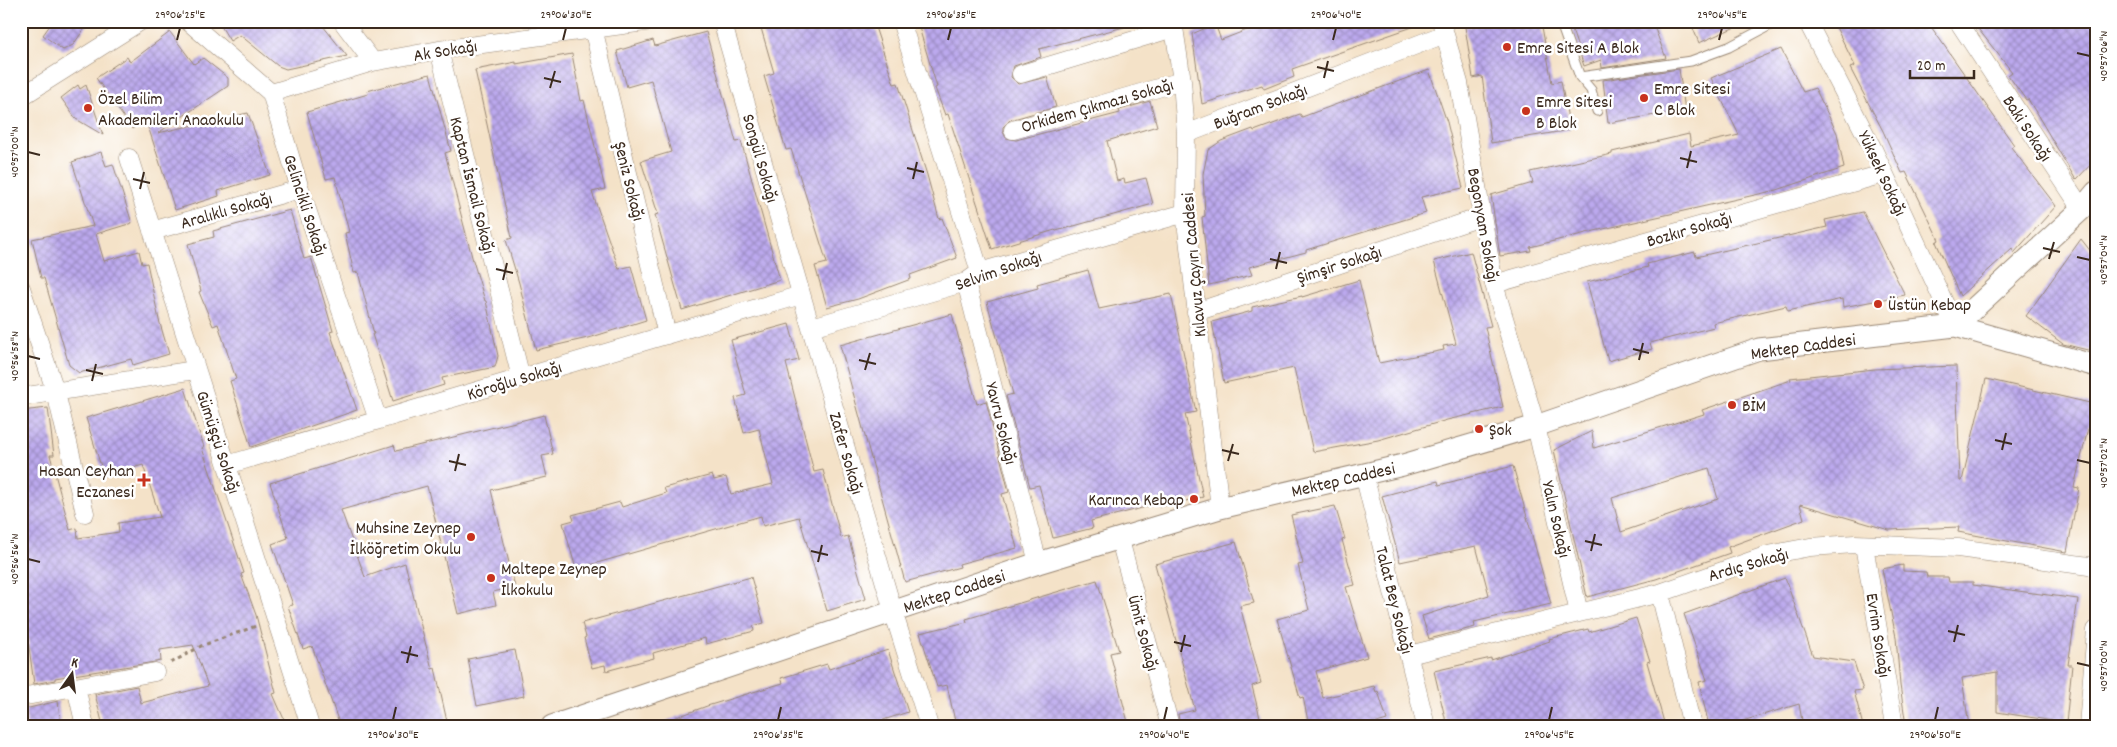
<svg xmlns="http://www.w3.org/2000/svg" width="2117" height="747" font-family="Dekko,sans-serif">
<defs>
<pattern id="building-cross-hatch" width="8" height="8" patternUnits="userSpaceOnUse" patternTransform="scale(1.25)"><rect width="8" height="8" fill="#bca9ee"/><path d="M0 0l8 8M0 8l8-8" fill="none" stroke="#9a8ac0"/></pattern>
</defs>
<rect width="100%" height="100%" fill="#fff"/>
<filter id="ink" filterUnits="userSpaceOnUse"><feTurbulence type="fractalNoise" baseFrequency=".02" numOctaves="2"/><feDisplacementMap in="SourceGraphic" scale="10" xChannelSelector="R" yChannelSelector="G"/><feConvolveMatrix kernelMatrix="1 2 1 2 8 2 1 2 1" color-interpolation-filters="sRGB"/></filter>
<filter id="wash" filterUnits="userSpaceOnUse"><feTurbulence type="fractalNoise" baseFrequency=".0096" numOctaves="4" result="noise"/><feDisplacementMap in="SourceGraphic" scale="20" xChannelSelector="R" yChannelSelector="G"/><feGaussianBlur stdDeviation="1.12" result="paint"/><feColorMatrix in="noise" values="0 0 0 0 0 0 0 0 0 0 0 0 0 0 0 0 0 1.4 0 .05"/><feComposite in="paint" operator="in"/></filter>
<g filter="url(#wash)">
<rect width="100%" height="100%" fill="#f4e2c8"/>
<g id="blocks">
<path fill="url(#building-cross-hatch)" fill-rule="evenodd" d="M53,21H90L73,45L63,50L43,35Z
M218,21H319L347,56L286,69L278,66L240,35L230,41Z
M759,21H873L894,84L898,83L927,175L939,219L942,218L957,258L910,275L911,279L858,299L827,307L815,266L827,263L791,149L786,150L764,76L774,73Z
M917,21H1123L1124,27L1039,49L1041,57L1014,66L1011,77L1018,84L1047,77L1056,107L1010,120L1003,127V132L1006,138L1016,140L1120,113L1119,110L1150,101L1157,126L1107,141L1117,181L1124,179L1125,183L1146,178L1153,204L1056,231L1055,230L992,249L948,114L945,115L935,88L937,87Z
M1270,21H1421V24L1292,69L1294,77L1264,89L1262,85L1202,104L1192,34L1215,24L1221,40Z
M1510,21H1541L1552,83L1561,81L1570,130L1491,143L1482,76L1473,78L1465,27Z
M1569,21H1652L1666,58L1602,68L1601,60L1584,66Z
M1690,21H1749L1699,43Z
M1833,21H1927L2014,145L2011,147L2056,206L2014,253L2012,249L1960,296L1936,242L1939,240L1906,172L1902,173L1883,131L1850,68L1855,66Z
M1972,21H2096V159L2076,180L2028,99L2026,100L2008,75L2012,72Z
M170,32L194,64L203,58L228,78V86L158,133L248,113L270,175L218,191L219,196L175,210L146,120L132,129L96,78L127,57L130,62Z
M706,32L736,142L741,141L780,280L682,310L655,215L658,214L641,161L671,152L651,80L627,87L617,51L653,40L655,46Z
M1781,49L1803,92L1815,88L1837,133L1844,168L1777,190L1590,232L1530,247L1531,251L1500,256L1491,195L1533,183L1530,172L1612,154V152L1689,134L1691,146L1739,135L1711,78Z
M572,54L581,101L584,100L605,189L592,192L619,269L631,266L646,320L592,337L536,350L519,283L506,240L512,238L475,70L516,62V64Z
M1679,69L1685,110L1608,123L1603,80Z
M1429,70L1447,122L1463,188L1421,197L1426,213L1306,250V252L1249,267L1252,275L1209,285L1202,217L1205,216L1203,174L1208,150L1221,141L1253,129L1254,131L1300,114L1302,117Z
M430,74L451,151L445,153L472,257L485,301H486L498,356L495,367L442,378L444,385L393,401L372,334H374L358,272L354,273L345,233L349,232L335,177L326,179L307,112L368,94L367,91Z
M78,85L80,89L86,85L103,135L76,119L61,98Z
M101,152L106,166L113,164L132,223L96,234L104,261L139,251L142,264L147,263L159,320L169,354L133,365L131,359L79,373L69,365L44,278H41L32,239L93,226L72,162Z
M290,210L304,259L311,257L333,331L330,332L357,410L251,447L230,381L236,379L218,324L213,326L199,292L201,291L188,244L214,237L213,231Z
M1863,212L1905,295L1843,307L1842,299L1788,311L1786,306L1713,323L1714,327L1650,343L1652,349L1608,361L1587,282L1648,267L1647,264L1695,252L1696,257L1827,227L1825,220Z
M2081,239L2096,258V352L2063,344L2026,316Z
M1471,252L1491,326L1485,327L1503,407L1447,420L1378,440L1313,452L1294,368L1224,383L1212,322L1252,311V307L1302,296V297L1359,280L1379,363L1444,350L1443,346L1456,344L1434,261Z
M1088,270L1099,309L1171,294L1196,412L1185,414L1203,497L1159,507L1158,504L1091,521L1093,528L1053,538L1039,485L1030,487L1006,396L1013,394L987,302L1038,288L1037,284Z
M952,314L977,404L986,401L1009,492L1002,494L1017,548L959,564L960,567L905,582L840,345Z
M789,324L799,360L786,363L814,472L823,470L841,538L848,536L866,599L827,611L799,517L763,526L761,516L576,569L563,523L574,520L572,515L620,502L622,507L666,493L664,488L712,475L714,480L726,477L731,494L773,484L759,429L744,433L735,398L746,395L731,340Z
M1956,366L1960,481H1962L1986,379L2094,404L2074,487L2079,488L2067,552L1958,532L1959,527L1889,530L1800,504L1804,519L1728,547L1730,553L1656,579L1587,597L1554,450L1592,431L1594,448L1704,414L1702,410L1791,380L1790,378L1875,369ZM1709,468L1718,499L1621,532L1612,498Z
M185,388L204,447L202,448L244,573L241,574L256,615L276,693L273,694L287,726H103L95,694L137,686L141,703L208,686L193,645L160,650L161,661L55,678V680L34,684L21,589V411L48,408L54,455H50L70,530L77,528L78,538L119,532L118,523L160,517L143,465L104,476L86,418Z
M544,415L553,454L542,456L547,477L491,490L515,587L493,592L496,605L458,614L427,486L341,510L365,577L405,563L432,669L435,668L448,726H340L312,646L303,649L288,606L293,605L272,544L288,538L270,483L394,445L396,451Z
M1513,466L1551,604L1474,622L1475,627L1429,639L1422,616L1489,595L1476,546L1400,562L1382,496L1438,481L1439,485Z
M1335,506L1345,539L1342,540L1355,585L1346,587L1367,657L1316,671L1323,698L1374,686L1376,692L1378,691L1387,720L1367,726H1309L1303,697L1300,698L1277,619L1309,610L1298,565L1303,564L1291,515Z
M1236,542L1254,603L1240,606L1261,683L1252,686L1262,726H1180L1178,714L1195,710L1155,564Z
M1903,565V571L1926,572L1927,577H1948L1949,582H1973V585L2078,599L2068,665H2072L2066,723L1997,712V672L1962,678L1969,726H1906L1900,685L1896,637L1882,569Z
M751,577L764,623L753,626L754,631L706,644L705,638L653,653L654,658L606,671L605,665L592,668L584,638L586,637L582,623Z
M1785,578L1813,656L1854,662L1863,690L1854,691L1863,726H1803L1799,704L1726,726H1709L1699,682L1707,680L1684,614Z
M1097,580L1119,651L1110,653L1129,726H956L947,685L937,687L920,633L967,622L966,619Z
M1636,618L1650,661L1647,662L1665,726H1447L1434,671L1491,658V660L1550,641L1549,639L1588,629L1589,632Z
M515,650L524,696L477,706L468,659Z
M888,650L908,712L865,726H659L658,724L707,706L783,683L781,678L827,664L829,669Z
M58,701L61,726H27L25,709Z"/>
</g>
</g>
<g filter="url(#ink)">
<use href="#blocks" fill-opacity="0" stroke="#988673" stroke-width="1"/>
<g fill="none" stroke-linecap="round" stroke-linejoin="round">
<g stroke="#988673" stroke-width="11">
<path id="service" d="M1560,21L1580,77L1591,90L1597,111
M1580,77L1691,61L1729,47L1778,21"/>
</g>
<g stroke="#988673" stroke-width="19">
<path id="minor" d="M188,21L271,93L300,189L378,420
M342,21L373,62
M722,21L893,611L929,726
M901,21L980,272
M1173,21L1182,81L1186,134L1185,213L1220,508
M1441,21L1459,83L1494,284L1536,426L1579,613
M1807,21L1873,149L1955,326
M1958,21L2082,209
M593,28L667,335
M439,50L521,378
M1021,74L1174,28
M271,93L373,62L439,50L652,21
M21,97L141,21
M1013,130L1182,81
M1186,134L1445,34
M129,158L310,726
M152,231L300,189
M966,282L1038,563
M1494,284L1883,174
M21,288L56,393L85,513
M1196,312L1481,217
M812,327L966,282L980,272L1185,213
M21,397L195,370
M227,465L801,295
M1364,474L1426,726
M1120,540L1170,726
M1864,545L1894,726
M1660,593L1692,726
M1409,655L1660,593L1768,555L1810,547L1855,544L1958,548L2096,567
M76,687L85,726
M21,697L155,672
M2088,726L2096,630"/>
</g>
<g stroke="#988673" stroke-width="23">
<path id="tertiary" d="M1955,326L2096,366
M552,726L1038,563L1220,508L1403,465L1536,426L1759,349L1955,326L2082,209L2096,192"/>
</g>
<path stroke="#988673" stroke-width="3" stroke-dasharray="4 4" stroke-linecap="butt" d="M171,663L201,646L259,625"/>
<use href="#service" stroke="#fff" stroke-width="9"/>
<use href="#minor" stroke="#fff" stroke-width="18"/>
<use href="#tertiary" stroke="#fff" stroke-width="21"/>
</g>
</g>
<path fill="none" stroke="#3b2a1e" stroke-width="2" d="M177,40L180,28M563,40L566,28M948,40L951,28M1333,40L1336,28M1719,40L1722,28M2077,53L2090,56M1317,67L1334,71M544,78L561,82M1324,78L1328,61M550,88L555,71M28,152L40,155M1680,158L1697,162M907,168L924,172M1687,168L1691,151M133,179L150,183M913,179L917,162M140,189L144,172M2043,248L2060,252M2077,257L2090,260M1270,259L1287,263M2049,259L2054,242M496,269L513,273M1276,269L1280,252M503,280L507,263M1633,349L1649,353M28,356L40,359M859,360L876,364M1639,360L1643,343M86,370L103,374M865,370L870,353M92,381L96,364M1995,440L2012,444M1222,450L1239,454M2002,450L2006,433M2077,460L2090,463M449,461L466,465M1228,461L1233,444M455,471L459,454M1585,541L1602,545M811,551L828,555M1591,551L1595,534M28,559L40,562M818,562L822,545M1948,631L1965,635M1174,642L1191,646M1954,642L1958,625M401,652L418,656M1181,652L1185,635M407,663L411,646M2077,663L2090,666M393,720L396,707M778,720L781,707M1164,720L1167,707M1549,720L1552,707M1935,720L1938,707"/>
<g fill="#c8321e" stroke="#fff" stroke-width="2">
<circle cx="1507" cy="47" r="5"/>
<circle cx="1644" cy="98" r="5"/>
<circle cx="88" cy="108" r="5"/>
<circle cx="1526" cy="111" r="5"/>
<circle cx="1878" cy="304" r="5"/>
<circle cx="1732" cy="405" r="5"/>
<circle cx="1479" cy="429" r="5"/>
<path d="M141.5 472.5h5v5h5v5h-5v5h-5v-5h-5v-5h5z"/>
<circle cx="1194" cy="499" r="5"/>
<circle cx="471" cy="537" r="5"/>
<circle cx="491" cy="578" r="5"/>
</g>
<g text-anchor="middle" stroke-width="5" stroke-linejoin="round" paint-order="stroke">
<g font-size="18" fill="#3b2a1e" stroke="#fff" text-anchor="start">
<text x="1517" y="53">Emre Sitesi A Blok</text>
<text x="1654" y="94">Emre Sitesi<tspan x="1654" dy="21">C Blok</tspan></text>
<text x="98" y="104">Özel Bilim<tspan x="98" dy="21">Akademileri Anaokulu</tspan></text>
<text x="1536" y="107">Emre Sitesi<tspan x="1536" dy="21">B Blok</tspan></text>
<text x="1888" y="310">Üstün Kebap</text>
<text x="1742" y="411">BİM</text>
<text x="1489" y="435">Şok</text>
<text x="134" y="476" text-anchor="end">Hasan Ceyhan<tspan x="134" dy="21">Eczanesi</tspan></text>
<text x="1184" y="505" text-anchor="end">Karınca Kebap</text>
<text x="461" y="533" text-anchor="end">Muhsine Zeynep<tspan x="461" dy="21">İlköğretim Okulu</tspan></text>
<text x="501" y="574">Maltepe Zeynep<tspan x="501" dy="21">İlkokulu</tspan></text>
</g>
<g font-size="18" fill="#3b2a1e" stroke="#fff">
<text transform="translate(445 50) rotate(-9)" y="6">Ak Sokağı</text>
<text transform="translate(1097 105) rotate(-16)" y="6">Orkidem Çıkmazı Sokağı</text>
<text transform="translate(1260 106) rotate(-21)" y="6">Buğram Sokağı</text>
<text transform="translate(2028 128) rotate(57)" y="6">Baki Sokağı</text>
<text transform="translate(761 158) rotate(74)" y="6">Songül Sokağı</text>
<text transform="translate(1883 173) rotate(65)" y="6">Yüksek Sokağı</text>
<text transform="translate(630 181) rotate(76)" y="6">Şeniz Sokağı</text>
<text transform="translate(473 185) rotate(76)" y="6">Kaptan İsmail Sokağı</text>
<text transform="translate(306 205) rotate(72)" y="6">Gelincikli Sokağı</text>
<text transform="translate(226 210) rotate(-16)" y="6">Aralıklı Sokağı</text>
<text transform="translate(1484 225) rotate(80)" y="6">Begonyam Sokağı</text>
<text transform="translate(1689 229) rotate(-16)" y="6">Bozkır Sokağı</text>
<text transform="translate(1339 264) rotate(-18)" y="6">Şimşir Sokağı</text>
<text transform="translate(1193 265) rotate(-95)" y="6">Kılavuz Çayırı Caddesi</text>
<text transform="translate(998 270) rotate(-19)" y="6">Selvim Sokağı</text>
<text transform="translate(1803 346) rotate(-8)" y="6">Mektep Caddesi</text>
<text transform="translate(514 380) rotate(-17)" y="6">Köroğlu Sokağı</text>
<text transform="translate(1002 423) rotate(76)" y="6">Yavru Sokağı</text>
<text transform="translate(219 442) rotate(72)" y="6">Gümüşçü Sokağı</text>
<text transform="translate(847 453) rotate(74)" y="6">Zafer Sokağı</text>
<text transform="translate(1343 479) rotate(-13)" y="6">Mektep Caddesi</text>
<text transform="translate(1557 519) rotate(77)" y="6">Yalın Sokağı</text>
<text transform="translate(1748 564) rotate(-16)" y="6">Ardıç Sokağı</text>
<text transform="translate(954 591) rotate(-18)" y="6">Mektep Caddesi</text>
<text transform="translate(1395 600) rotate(76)" y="6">Talat Bey Sokağı</text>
<text transform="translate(1144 633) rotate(75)" y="6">Ümit Sokağı</text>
<text transform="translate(1879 635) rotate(81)" y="6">Evrim Sokağı</text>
</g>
</g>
<rect width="2117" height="747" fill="none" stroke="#fff" stroke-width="55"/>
<g transform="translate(72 674) rotate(14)" stroke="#ffffff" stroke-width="4" paint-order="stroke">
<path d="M0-4L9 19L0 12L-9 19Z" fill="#3b2a1e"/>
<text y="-8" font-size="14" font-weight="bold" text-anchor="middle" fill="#3b2a1e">K</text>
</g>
<path d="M1910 70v8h64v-8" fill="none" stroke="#3b2a1e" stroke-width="2.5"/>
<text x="1917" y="70" font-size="15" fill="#3b2a1e" stroke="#ffffff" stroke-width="4" paint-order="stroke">20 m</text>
<rect x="28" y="28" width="2062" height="692" fill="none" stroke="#3b2a1e" stroke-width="2"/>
<g font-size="12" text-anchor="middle" fill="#3b2a1e">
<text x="180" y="18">29°06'25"E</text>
<text x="566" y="18">29°06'30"E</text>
<text x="951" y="18">29°06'35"E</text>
<text x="1336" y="18">29°06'40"E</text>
<text x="1722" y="18">29°06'45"E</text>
<text transform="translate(2103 56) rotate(-90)" y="4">40°57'06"N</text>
<text transform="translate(14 152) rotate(-90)" y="4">40°57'00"N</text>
<text transform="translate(2103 260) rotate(-90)" y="4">40°57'04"N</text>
<text transform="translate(14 356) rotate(-90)" y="4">40°56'58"N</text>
<text transform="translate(2103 463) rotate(-90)" y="4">40°57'02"N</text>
<text transform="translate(14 559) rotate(-90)" y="4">40°56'56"N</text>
<text transform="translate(2103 666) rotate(-90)" y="4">40°57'00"N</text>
<text x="393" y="738">29°06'30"E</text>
<text x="778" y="738">29°06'35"E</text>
<text x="1164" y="738">29°06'40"E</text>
<text x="1549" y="738">29°06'45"E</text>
<text x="1935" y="738">29°06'50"E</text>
</g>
</svg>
